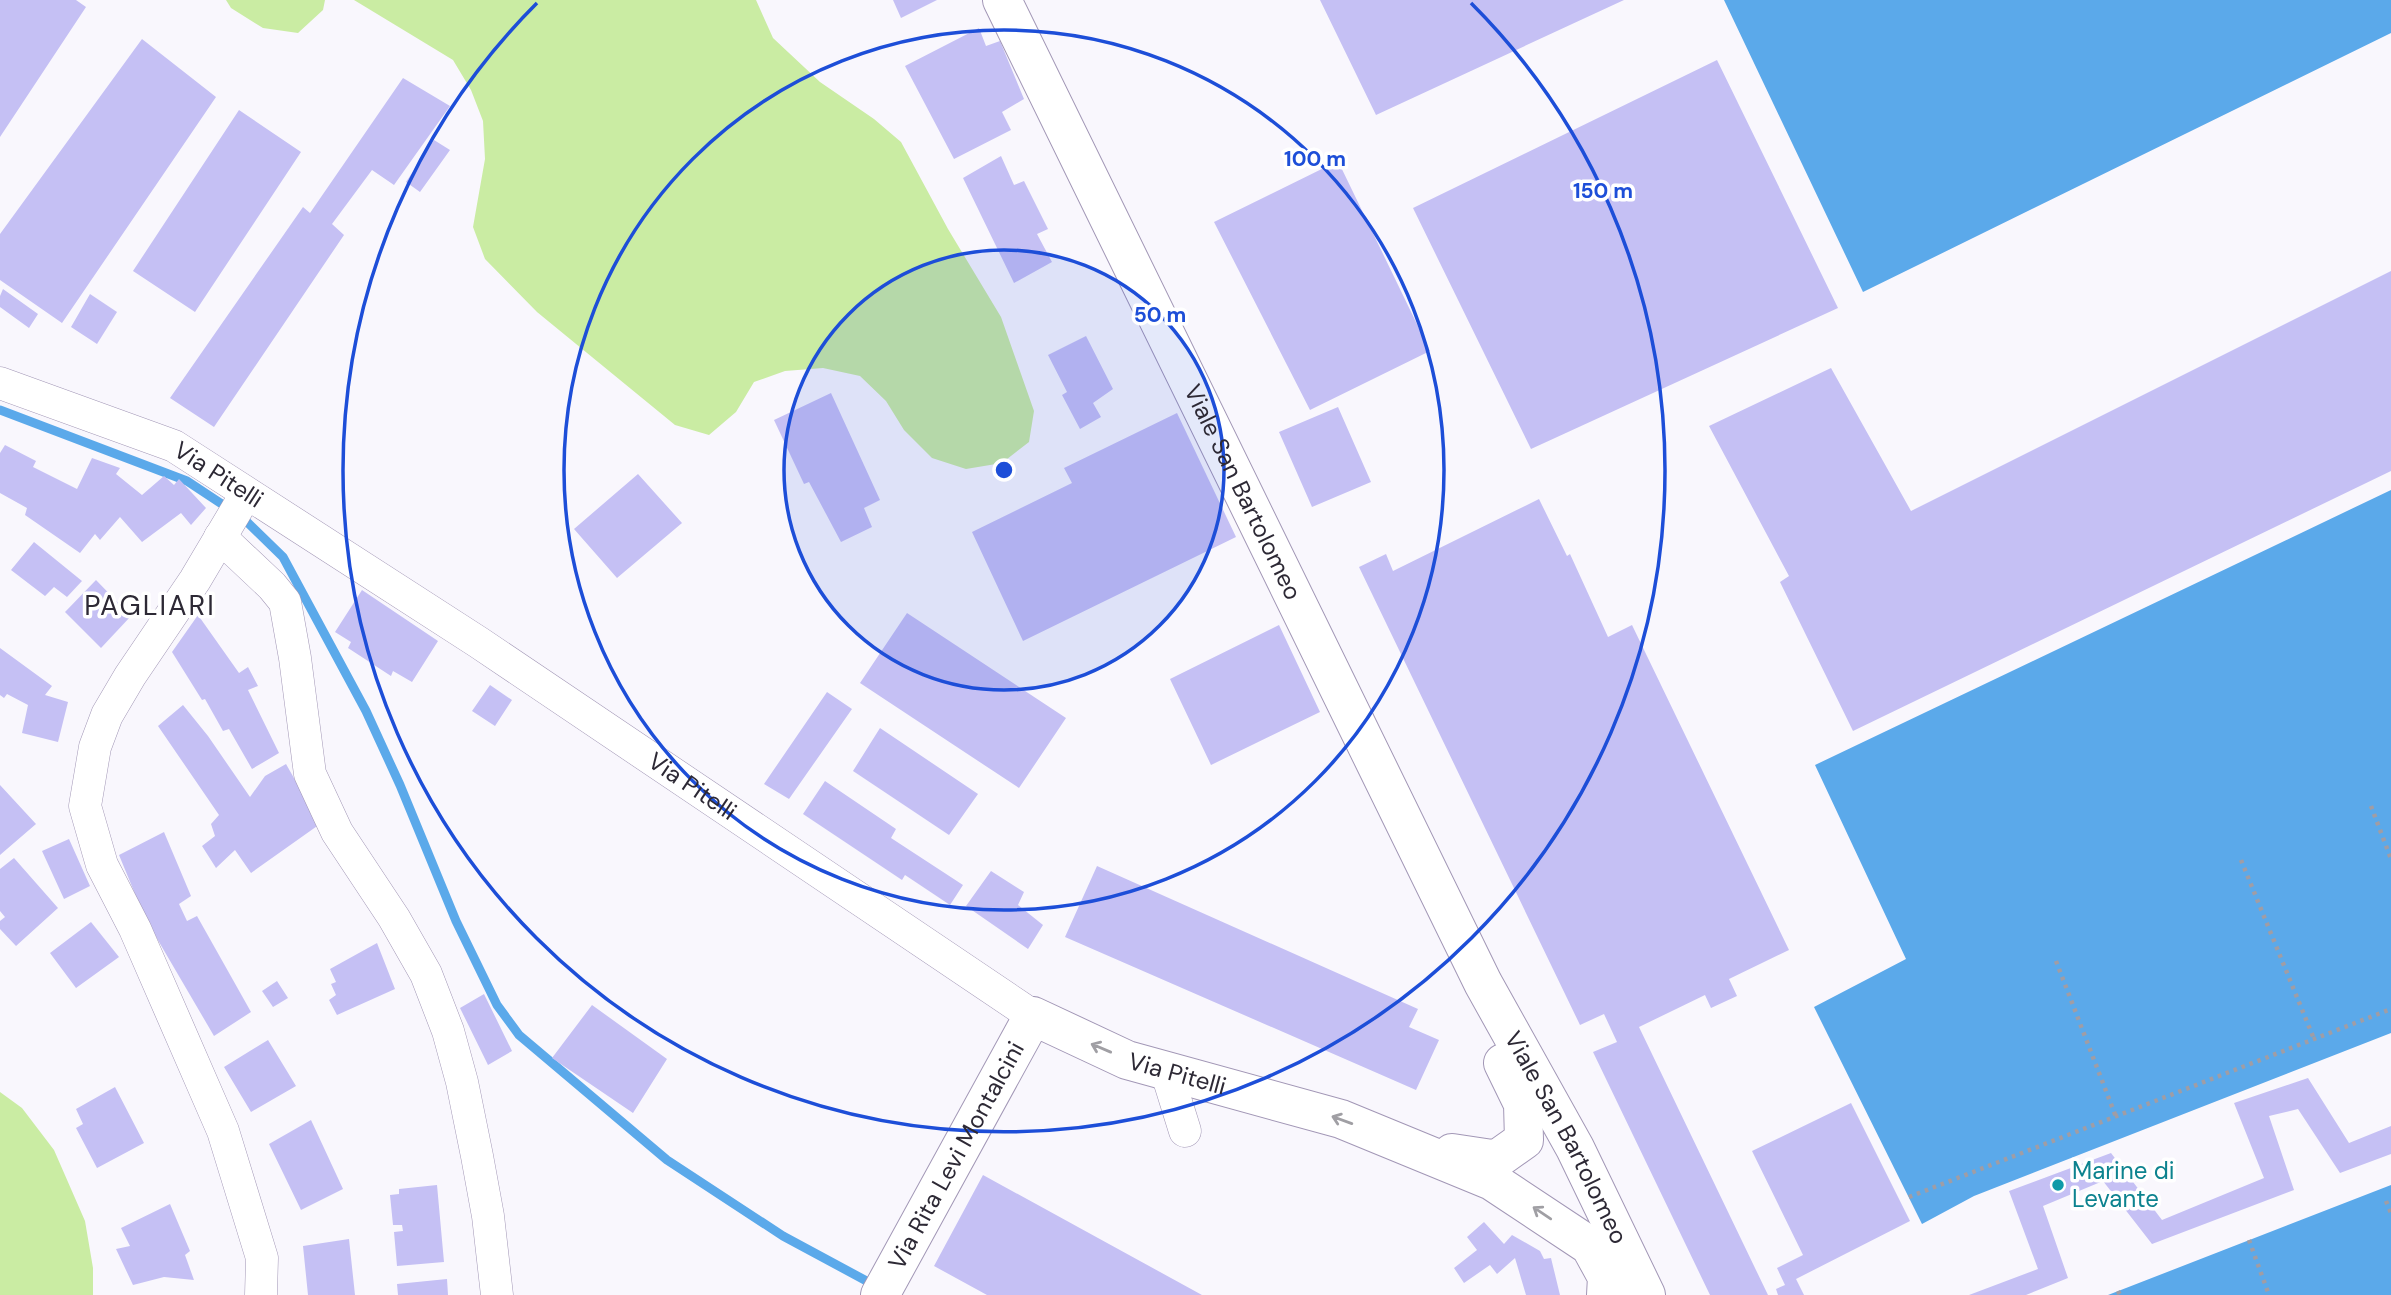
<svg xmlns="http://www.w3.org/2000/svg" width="2391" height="1295" font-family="'DM Sans',sans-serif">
<rect width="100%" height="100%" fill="#f9f7fd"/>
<path fill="#caeca3" d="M226,0H325L323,10L298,33L263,28L231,8Z
M354,0H756L773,38L820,82L874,119L901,142L948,229L1001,317L1034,411L1029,442L1002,463L966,469L932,458L904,430L886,401L860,376L823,368L785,371L754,382L736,412L709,435L675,425L537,312L485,259L473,227L485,159L483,121L471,90L453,60Z
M0,1092L22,1108L54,1150L85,1221L93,1268V1295H0Z"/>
<path fill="#5ba9ea" d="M1724,0H2391V33L1863,292Z
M2391,490V1033L1974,1196L1922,1224L1814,1007L1906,959L1815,765Z
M2391,1185V1295H2108Z"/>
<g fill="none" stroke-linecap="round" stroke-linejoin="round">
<path stroke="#5ba9ea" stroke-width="9" d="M0,410L187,481L243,518L283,557L366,711L400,785L456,921L497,1005L519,1035L667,1160L783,1236L874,1285"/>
</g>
<path fill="#c5c0f4" d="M0,0H76L86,7L0,137Z
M893,0H937L901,18Z
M1320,0H1624L1376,115Z
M979,28L986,46L1000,41L1024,99L1002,112L1011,130L954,159L905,66Z
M142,39L216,97L62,323L0,280V234Z
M1717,60L1838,308L1531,449L1413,208Z
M403,78L450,106L394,185L372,170L332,224L344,235L214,427L170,398L303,207L310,213Z
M239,110L301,152L195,312L133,271Z
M434,140L450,150L420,192L406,182Z
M1001,156L1014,185L1024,181L1048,229L1037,234L1052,262L1014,283L963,178Z
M1338,161L1430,351L1310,410L1214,222Z
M2391,271V471L1853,731L1780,582L1789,576L1709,426L1831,368L1911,511Z
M3,289L38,314L29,328L0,307V296Z
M90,294L117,312L97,344L71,327Z
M1086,336L1113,389L1093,403L1101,417L1080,429L1062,395L1067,392L1048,355Z
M831,393L880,500L864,508L872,527L841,542L809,482L804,484L774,420Z
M1338,407L1371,482L1312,507L1279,432Z
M1177,413L1236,537L1023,641L972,532L1072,483L1064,468Z
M5,445L36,461L33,467L77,489L92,458L120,468L116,474L142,495L164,476L174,485L179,479L206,508L191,525L181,513L142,542L120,517L100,540L95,534L80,553L25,515L27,508L0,493V453Z
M638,474L682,523L617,578L574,529Z
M1539,499L1567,556L1570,554L1608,637L1632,625L1789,950L1729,979L1737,996L1711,1008L1705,995L1639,1027L1768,1295H1710L1593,1052L1617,1042L1604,1014L1580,1025L1359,567L1386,554L1393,571Z
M34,542L82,581L67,597L54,587L45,596L11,570Z
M96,580L131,616L101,648L65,612Z
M362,590L438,641L412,682L393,671L391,676L348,648L351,642L335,632Z
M907,613L1066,718L1019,788L860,683Z
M198,615L239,673L248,667L258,686L248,690L279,753L252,769L229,729L223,731L205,699L202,700L172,652Z
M1279,625L1320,712L1211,765L1170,679Z
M0,648L52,686L45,695L68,702L58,742L22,733L28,705L7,694L4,698L0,695Z
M490,685L512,700L495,726L472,711Z
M827,692L852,709L789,799L764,784Z
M183,705L208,736L250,797L265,776L286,764L320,824L251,873L235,850L216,868L202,846L215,836L211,824L219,815L158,726Z
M880,728L978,794L949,835L853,771Z
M825,781L896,829L891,838L963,885L950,905L905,875L902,880L803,814Z
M0,785L36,824L0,855Z
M164,832L191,896L179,904L187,921L197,916L251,1012L214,1036L145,918L119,855Z
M69,839L90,886L64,899L42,851Z
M14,858L58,908L16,946L0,929V921L5,917L0,911V869Z
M1097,866L1418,1009L1409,1027L1439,1040L1416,1090L1065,937Z
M991,871L1024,892L1018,905L1043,925L1028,949L966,906Z
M91,922L119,957L76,988L50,953Z
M377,943L395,989L337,1015L329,1000L336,995L331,984L336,982L330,969Z
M277,981L288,998L273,1007L262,991Z
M484,994L512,1051L488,1065L460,1008Z
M592,1005L667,1059L633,1113L552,1058Z
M268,1040L296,1086L251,1112L224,1067Z
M2308,1078L2349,1143L2391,1126V1154L2340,1173L2298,1109L2269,1116L2294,1190L2152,1244L2103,1181L2043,1206L2068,1278L2026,1295H1969L2038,1269L2009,1191L2111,1153L2162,1220L2264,1178L2234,1103Z
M115,1087L144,1143L97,1168L76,1128L83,1124L76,1109Z
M1851,1103L1910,1221L1796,1279L1804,1295H1778L1776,1289L1785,1285L1777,1268L1803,1255L1752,1151Z
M311,1120L343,1189L301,1210L269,1144Z
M983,1175L1098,1238L1202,1295H987L934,1266Z
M437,1185L444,1262L397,1266L394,1232L403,1231L402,1225H393L390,1195L399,1194V1189Z
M170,1204L190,1251L185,1255L194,1280L164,1277L133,1285L116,1249L130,1246L121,1228Z
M1484,1222L1504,1244L1512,1235L1540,1251L1544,1259L1551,1258L1560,1295H1526L1515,1258L1497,1274L1490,1265L1464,1283L1454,1268L1477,1250L1467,1237Z
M349,1239L355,1295H308L303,1246Z
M447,1279L448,1295H398L397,1284Z"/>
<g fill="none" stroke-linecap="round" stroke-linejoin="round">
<g stroke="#a297b6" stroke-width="33">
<g id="minor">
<path id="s1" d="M0,383L174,446L478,642L1033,1016"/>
<path d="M246,494L195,580L130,676L107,715L95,747L85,806L102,865L135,929L223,1131L262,1258L261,1295"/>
<path d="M220,537L272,586L285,602L295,658L310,774L337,832L394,918L426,974L448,1031L462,1082L477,1156L488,1216L497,1295"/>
<path d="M1166,1070L1185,1131"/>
</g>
</g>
<g stroke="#a297b6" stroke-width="40">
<g id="major">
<path id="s2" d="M1002,0L1483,983L1575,1148L1646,1295"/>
<path d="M1452,1153L1492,1159L1500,1157L1524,1140L1523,1104L1503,1063"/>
<path id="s3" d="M880,1295L1033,1016L1127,1060L1341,1119L1492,1181L1590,1246L1607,1277L1606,1295"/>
</g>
</g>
<path stroke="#a09da5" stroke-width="4.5" stroke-dasharray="3.5 5" stroke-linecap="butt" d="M2371,806L2391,859
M2241,860L2314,1039
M2056,961L2116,1117
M1909,1197L2391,1009
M2386,1201L2391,1213
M2249,1240L2269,1295
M2118,1291L2120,1295"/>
<use href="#minor" stroke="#fff" stroke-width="32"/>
<use href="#major" stroke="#fff" stroke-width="38"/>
</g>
<defs><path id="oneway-shaft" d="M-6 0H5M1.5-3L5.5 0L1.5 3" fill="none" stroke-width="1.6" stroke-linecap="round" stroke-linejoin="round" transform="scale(1.75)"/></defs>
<g stroke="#a09fa4">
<use href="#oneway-shaft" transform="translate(1101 1048) rotate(-157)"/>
<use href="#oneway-shaft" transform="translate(1342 1120) rotate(-160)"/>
<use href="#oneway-shaft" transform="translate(1542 1213) rotate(-146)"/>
</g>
<circle cx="1004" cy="470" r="220" fill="#1d4ed8" fill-opacity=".12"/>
<g fill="none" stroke="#1d4ed8" stroke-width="3.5">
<circle cx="1004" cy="470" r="220"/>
<circle cx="1004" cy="470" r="440"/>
<path d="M1471 3A661 661 0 1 1 537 3"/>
</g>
<circle fill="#0f9aa8" stroke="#fff" stroke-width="2.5" cx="2058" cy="1185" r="7"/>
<g text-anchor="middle" stroke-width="7" stroke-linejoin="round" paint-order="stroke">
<g font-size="24" fill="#2d2935" stroke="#fff">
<text dy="8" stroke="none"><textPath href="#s1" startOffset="238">Via Pitelli</textPath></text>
<text dy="8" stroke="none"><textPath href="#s2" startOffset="548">Viale San Bartolomeo</textPath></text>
<text dy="8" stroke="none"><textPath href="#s1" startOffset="805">Via Pitelli</textPath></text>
<text dy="8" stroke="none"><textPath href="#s3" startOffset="474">Via Pitelli</textPath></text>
<text dy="8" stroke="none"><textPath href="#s2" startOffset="1270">Viale San Bartolomeo</textPath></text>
<text dy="8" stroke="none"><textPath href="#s3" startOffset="159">Via Rita Levi Montalcini</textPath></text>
</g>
<g font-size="24" fill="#0d838f" stroke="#fff" text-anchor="start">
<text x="2072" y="1179">Marine di<tspan x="2072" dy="28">Levante</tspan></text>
</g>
<g font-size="28" letter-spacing="2" fill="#2d2935" stroke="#fff">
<text x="150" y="615">PAGLIARI</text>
</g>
</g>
<circle cx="1004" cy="470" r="10" fill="#1d4ed8" stroke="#fff" stroke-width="3.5"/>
<g font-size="21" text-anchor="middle" font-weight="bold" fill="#1d4ed8" stroke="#fff" stroke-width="7" stroke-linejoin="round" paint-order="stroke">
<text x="1315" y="166">100 m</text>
<text x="1603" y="198">150 m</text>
<text x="1160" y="322">50 m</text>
</g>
</svg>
